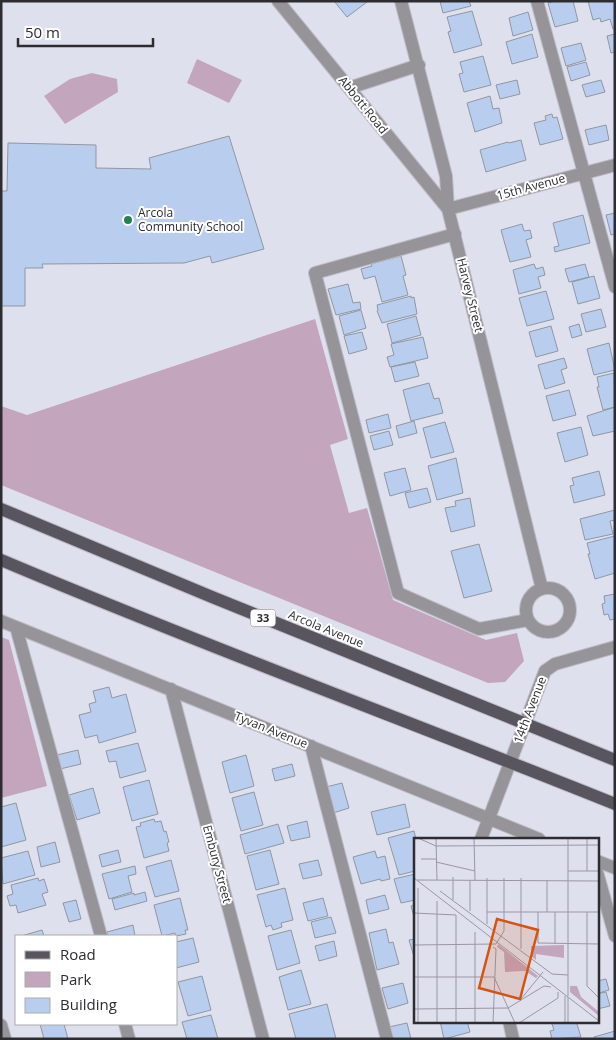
<svg xmlns="http://www.w3.org/2000/svg" width="616" height="1040" font-family="'Open Sans',sans-serif">
<rect width="100%" height="100%" fill="#dfe0ed"/>
<path fill="#c3a5bd" d="M197,59L242,80L229,103L187,83Z
M92,73L117,79L118,92L65,124L44,96L70,79Z
M315,319L348,439L330,445L349,513L367,508L393,600L486,640L517,633L524,661L505,682L488,683L1,485V406L27,415Z
M1,637L9,640L47,786L1,798Z"/>
<path fill="#b9ceef" stroke="#8f97a2" d="M334,1H367V2L347,17Z
M440,1H469L471,6L443,13Z
M555,1H573L578,21L555,27L548,3Z
M588,1H615V29H613L610,19L601,22L600,18L593,20Z
M472,11L482,45L454,53L448,32L451,31L447,17Z
M528,12L533,30L513,36L509,18Z
M532,34L538,57L512,64L506,42Z
M615,34V52L611,53L607,36Z
M581,43L586,60L566,66L561,48Z
M483,56L491,85L464,92L459,74L463,73L460,62Z
M586,62L590,75L571,81L567,67Z
M517,80L520,94L500,99L496,85Z
M601,80L605,92L586,97L582,85Z
M490,96L493,109L499,108L502,123L475,132L467,103Z
M552,114L553,118L557,117L563,139L540,145L534,123L546,120L545,116Z
M606,125L609,140L589,145L585,130Z
M229,136L264,249L212,263L210,256L184,263L42,264L43,268H25V306H1V191H7L8,143L96,145V168L151,169L149,158Z
M521,140L526,160L486,172L480,150L508,142L509,143Z
M615,213V234L611,235L606,215Z
M583,215L590,243L555,252L554,247L559,246L553,223Z
M522,224L524,231L530,230L532,238L526,240L531,257L510,262L501,230Z
M401,256L406,275L403,276L408,295L382,302L375,276L364,279L361,269L372,266L371,264Z
M534,264L536,269L543,267L545,275L538,277L541,288L519,294L513,270Z
M585,264L589,277L569,282L565,269Z
M594,276L600,298L578,304L572,282Z
M348,284L353,303L360,302L361,309L336,315L328,289Z
M546,291L554,319L527,326L519,298Z
M411,296V298L414,297L417,314L382,323L377,311L378,310L377,305Z
M601,309L606,327L586,332L581,314Z
M361,310L366,328L344,335L339,316Z
M416,316L421,335L392,343L387,324Z
M579,324L582,335L572,338L569,327Z
M551,326L558,351L536,357L529,332Z
M362,332L367,349L349,354L344,336Z
M423,337L428,358L390,367L387,357L394,355L391,344Z
M609,343L615,370L594,375L587,349Z
M564,358L567,368L561,370L565,383L545,389L538,365Z
M415,362L419,376L395,382L391,367Z
M614,373L615,407L603,410L597,387H599L597,377Z
M429,383L434,399L439,398L443,413L411,421L403,390Z
M569,390L576,415L553,421L546,396Z
M615,407V431L593,436L587,416Z
M388,414L391,428L369,433L366,420Z
M414,421L417,433L399,438L396,426Z
M445,422L454,452L431,458L423,428Z
M581,427L588,455L565,462L557,433Z
M389,431L393,445L374,450L370,436Z
M456,458L463,493L437,500L428,466Z
M405,468L411,490L390,496L384,473Z
M599,471L605,495L574,503L570,486L574,485L572,478Z
M427,488L431,502L409,508L405,493Z
M470,498L475,526L451,532L445,508L456,506L455,501Z
M615,510V520L610,521L613,534L585,540L580,519Z
M615,536V573L595,579L588,554H590L587,543Z
M479,544L492,591L464,598L451,551Z
M615,594V619L610,620L608,614L604,615L602,604L605,603L604,596Z
M109,687L112,698L126,694L136,732L99,743L97,735L85,738L79,715L91,712L89,704L96,702L93,691Z
M138,743L146,771L120,778L116,761L109,762L106,751Z
M78,750L81,764L60,769L57,755Z
M246,755L254,786L230,793L222,762Z
M292,764L295,776L275,781L272,769Z
M149,780L158,814L132,821L123,787Z
M342,783L349,808L330,814L322,788Z
M93,788L100,813L77,820L69,795Z
M254,792L263,825L241,831L232,798Z
M16,803L26,840L1,847V807Z
M405,804L410,827L377,835L371,812Z
M154,819L155,822L161,821L164,832L166,831L169,842L167,843L169,851L144,858L136,827L141,826L140,823Z
M307,821L310,837L291,841L287,826Z
M278,824L284,843L245,854L240,835Z
M414,831L416,839L415,871L399,875L388,838Z
M55,842L60,862L41,867L37,847Z
M118,850L121,862L102,867L99,855Z
M270,850L279,884L256,890L247,856Z
M28,851L35,875L3,884L1,858Z
M375,851L377,858L385,856L390,879L381,881L380,879L361,884L353,857Z
M171,860L179,891L155,897L146,867Z
M318,860L322,875L303,879L299,864Z
M135,866L136,874L128,876L132,892L109,899L102,874Z
M415,874V900L401,903L394,879Z
M38,878L39,881L44,879L48,892L42,894L46,905L18,913L16,905L10,906L7,896L13,894L11,885Z
M285,888L293,920L281,923L282,927L273,930L271,925L266,927L257,895Z
M145,892L147,901L115,910L112,899L134,893V895Z
M385,895L389,909L369,914L366,900Z
M180,898L188,930H185L186,934L176,936L175,933L162,936L154,905Z
M323,898L328,916L308,921L303,903Z
M76,900L81,919L69,922L63,903Z
M415,905V920L411,906Z
M331,917L336,933L315,938L311,922Z
M133,925L135,936H108L107,932Z
M386,929L389,943L393,942L399,964L377,970L369,933Z
M42,930L44,936H21Z
M291,930L300,963L277,970L268,936Z
M193,938L199,962L176,968V942Z
M415,939V960L409,940Z
M334,941L337,956L319,961L315,946Z
M301,970L311,1004L288,1010L279,977Z
M202,976L211,1010L188,1016L178,982Z
M606,979L609,990L599,993L597,981Z
M403,983L408,1003L388,1009L382,988Z
M606,992L610,1006L597,1009V994Z
M327,1004L336,1039H296L289,1014Z
M211,1015L218,1039H187L182,1022Z
M440,1021H467L470,1032L444,1039Z
M551,1021H576L581,1037L552,1039L550,1031L554,1030Z
M407,1023L411,1039H392L389,1027Z
M40,1024H64L68,1039H44Z
M615,1031V1039H594V1037Z"/>
<g fill="none" stroke-linecap="round" stroke-linejoin="round">
<g stroke="#bbbcc7" stroke-width="14">
<path id="minor" d="M278,1L448,209
M401,1L446,176L448,209L542,589
M537,1L615,287
M349,88L419,65
M448,209L615,165
M455,234L315,273L398,593L479,629L528,620
M526 610a22 22 0 1 1 44 0a22 22 0 1 1-44 0Z
M1,621L539,839
M16,627L101,936
M171,689L263,1039
M311,746L387,1039
M481,839L545,671L555,664L615,647
M597,861L615,868
M597,872L615,936
M509,1021L513,1039
M125,1024L129,1039
M1,1025L5,1039"/>
</g>
<g stroke="#bbbcc7" stroke-width="14">
<path id="major" d="M1,509L212,597L615,760
M1,560C204,646 411,722 615,804"/>
</g>
<use href="#minor" stroke="#969499" stroke-width="12"/>
<use href="#major" stroke="#59555e" stroke-width="12"/>
</g>
<circle fill="#258258" stroke="#fff" stroke-width="2" cx="128" cy="220" r="5"/>
<g text-anchor="middle" stroke-width="4" stroke-linejoin="round" paint-order="stroke">
<rect fill="#fff" stroke="#6b6b6f" stroke-width="1" x="250.5" y="609.5" width="25" height="17" rx="4"/>
<g font-size="11" font-weight="bold" fill="#2c2c31">
<text x="263" y="622">33</text>
</g>
<g font-size="12" fill="#2c2c31" stroke="#fff">
<text transform="translate(363 105) rotate(51)" y="4">Abbott Road</text>
<text transform="translate(531 187) rotate(-15)" y="4">15th Avenue</text>
<text transform="translate(470 295) rotate(76)" y="4">Harvey Street</text>
<text transform="translate(326 629) rotate(22)" y="4">Arcola Avenue</text>
<text transform="translate(530 710) rotate(-69)" y="4">14th Avenue</text>
<text transform="translate(271 730) rotate(22)" y="4">Tyvan Avenue</text>
<text transform="translate(217 864) rotate(75)" y="4">Embury Street</text>
</g>
<g font-size="12" fill="#2c2c31" stroke="#fff" text-anchor="start">
<text x="138" y="217">Arcola<tspan x="138" dy="14">Community School</tspan></text>
</g>
</g>
<g transform="translate(414 838)">
<rect width="185" height="185" fill="#dfe0ed"/>
<path d="M84,106L124,138L122,140L111,133L91,134L90,114L83,109ZM117,108L150,107V120L122,116V122L117,118ZM156,148H163L167,159L185,174V178L156,154Z" fill="#c3a5bd"/>
<path fill="none" stroke="#9798a2" stroke-width="1" d="M4,0L22,8L185,7M22,0L23,42M60,0L61,42M173,0V33M7,21H22M22,24L61,33M154,33H185M0,40L185,183M3,42L185,43M56,42V73M26,53L138,136L154,137M39,62V39M23,63V185M73,74H185M124,74V105L185,106M133,74V42M141,74V106M173,74V148L185,160M0,75L42,77V185M73,86V40M0,107L82,106L90,93V40M79,109L82,111L79,185M107,111V40M0,139H80M80,139L101,185M154,158V0M107,161L129,134M0,171L94,170L130,148L137,149M4,185V50M61,185V94M105,185L144,160V154M151,185V158M154,185V159"/>
<path fill="#d55410" fill-opacity="0.15" stroke="#d55410" stroke-width="2.5" d="M83,81L124,92L106,161L65,150Z"/>
<rect width="185" height="185" fill="none" stroke="#2c2c31" stroke-width="2.5"/>
</g>
<rect width="616" height="1040" fill="none" stroke="#2c2c31" stroke-width="5"/>
<rect x="15" y="935" width="162" height="90" fill="#ffffff" stroke="#ababad"/>
<rect x="25" y="951" width="25" height="8" fill="#59555e" stroke="#ababad"/>
<text x="60" y="960" font-size="15" fill="#2c2c31">Road</text>
<rect x="25" y="972" width="25" height="15" fill="#c3a5bd" stroke="#ababad"/>
<text x="60" y="985" font-size="15" fill="#2c2c31">Park</text>
<rect x="25" y="998" width="25" height="15" fill="#b9ceef" stroke="#ababad"/>
<text x="60" y="1010" font-size="15" fill="#2c2c31">Building</text>
<path d="M18 38v8h135v-8" fill="none" stroke="#2c2c31" stroke-width="2.5"/>
<text x="25" y="38" font-size="15" fill="#2c2c31" stroke="#ffffff" stroke-width="4" paint-order="stroke">50 m</text>
</svg>
